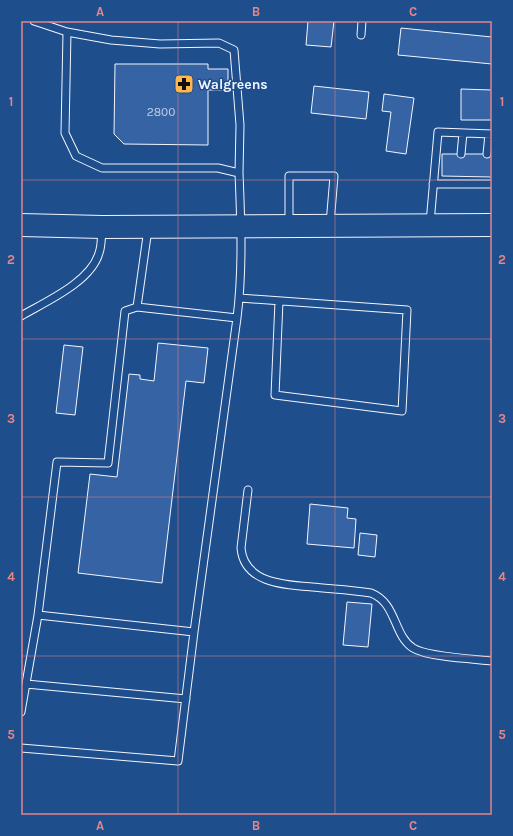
<svg xmlns="http://www.w3.org/2000/svg" width="513" height="836" font-family="Karla,sans-serif">
<rect width="100%" height="100%" fill="#1f4e8c"/>
<path fill="#3563a3" stroke="#f2f6ff" d="M308,21H334L331,47L306,45Z
M401,28L492,37V64L398,55Z
M115,64H208V69H228V90H208V145L124,144L114,134Z
M314,86L369,92L366,119L311,113Z
M461,89L492,90V120H461Z
M384,94L414,98L406,154L386,151L391,112L382,111Z
M442,154H492V177L442,176Z
M158,343L208,348L204,383L186,381L162,583L78,573L90,474L117,477L129,374L140,375V379L154,381Z
M64,345L83,347L75,415L56,413Z
M310,504L348,508L347,518L356,519L354,548L307,544Z
M360,533L377,535L375,557L358,555Z
M347,602L372,604L368,647L343,645Z"/>
<g fill="none" stroke-linecap="round" stroke-linejoin="round">
<g stroke="#f2f6ff" stroke-width="9">
<path id="lane" d="M34,21L67,32L65,133L76,156L102,168H218L239,173C241,221 243,270 237,318L137,307L148,229
M67,32L111,40L160,44L219,43L234,50L240,125L239,173
M361,35L362,21
M461,154L463,133
M487,154L489,134
M433,184H492
M430,223L438,132L492,134
M289,224V176H334L330,224
M240,298L407,310L402,411L275,395L279,301
M21,316C45,302 91,282 99,253C102,245 101,237 102,228
M248,490L241,548C244,583 284,585 312,587C332,589 352,590 371,593C397,603 393,635 413,648C427,657 474,659 492,661
M38,615L194,632
M26,684L186,699
M21,712L38,615L57,462L108,463L125,311L137,307
M21,748L178,761L194,632L237,318"/>
</g>
<g stroke="#f2f6ff" stroke-width="24">
<path id="primary" d="M21,225L102,227L492,225"/>
</g>
<use href="#lane" stroke="#1f4e8c" stroke-width="7"/>
<use href="#primary" stroke="#1f4e8c" stroke-width="22"/>
</g>
<path fill="none" stroke="#e38589" stroke-width="1" stroke-opacity="0.55" d="M178,21V815M335,21V815M21,180H492M21,339H492M21,497H492M21,656H492"/>
<defs>
<g id="pharmacy-square" transform="scale(1)"><rect x="-9" y="-9" width="18" height="18" rx="4" fill="#ffb74d" stroke="#1f4e8c"/><path d="M-2-6h4v4h4v4h-4v4h-4v-4h-4v-4h4Z" fill="#111"/></g>
</defs>
<g fill-rule="evenodd">
<use href="#pharmacy-square" x="184" y="84"/>
</g>
<g text-anchor="middle" stroke-width="3" stroke-linejoin="round" paint-order="stroke">
<g font-size="12" fill="#c3d1e8">
<text x="161" y="116">2800</text>
</g>
<g font-size="14" font-weight="bold" fill="#f2f6ff" stroke="#1f4e8c" text-anchor="start">
<text x="198" y="89">Walgreens</text>
</g>
</g>
<rect width="513" height="836" fill="none" stroke="#1f4e8c" stroke-width="44"/>
<rect x="22" y="22" width="469" height="792" fill="none" stroke="#e38589" stroke-width="1.5"/>
<g font-size="13" text-anchor="middle" font-weight="bold" fill="#e38589">
<text x="100" y="16">A</text>
<text x="256" y="16">B</text>
<text x="413" y="16">C</text>
<text x="11" y="106">1</text>
<text x="502" y="106">1</text>
<text x="11" y="264">2</text>
<text x="502" y="264">2</text>
<text x="11" y="423">3</text>
<text x="502" y="423">3</text>
<text x="11" y="581">4</text>
<text x="502" y="581">4</text>
<text x="11" y="739">5</text>
<text x="502" y="739">5</text>
<text x="100" y="830">A</text>
<text x="256" y="830">B</text>
<text x="413" y="830">C</text>
</g>
</svg>
